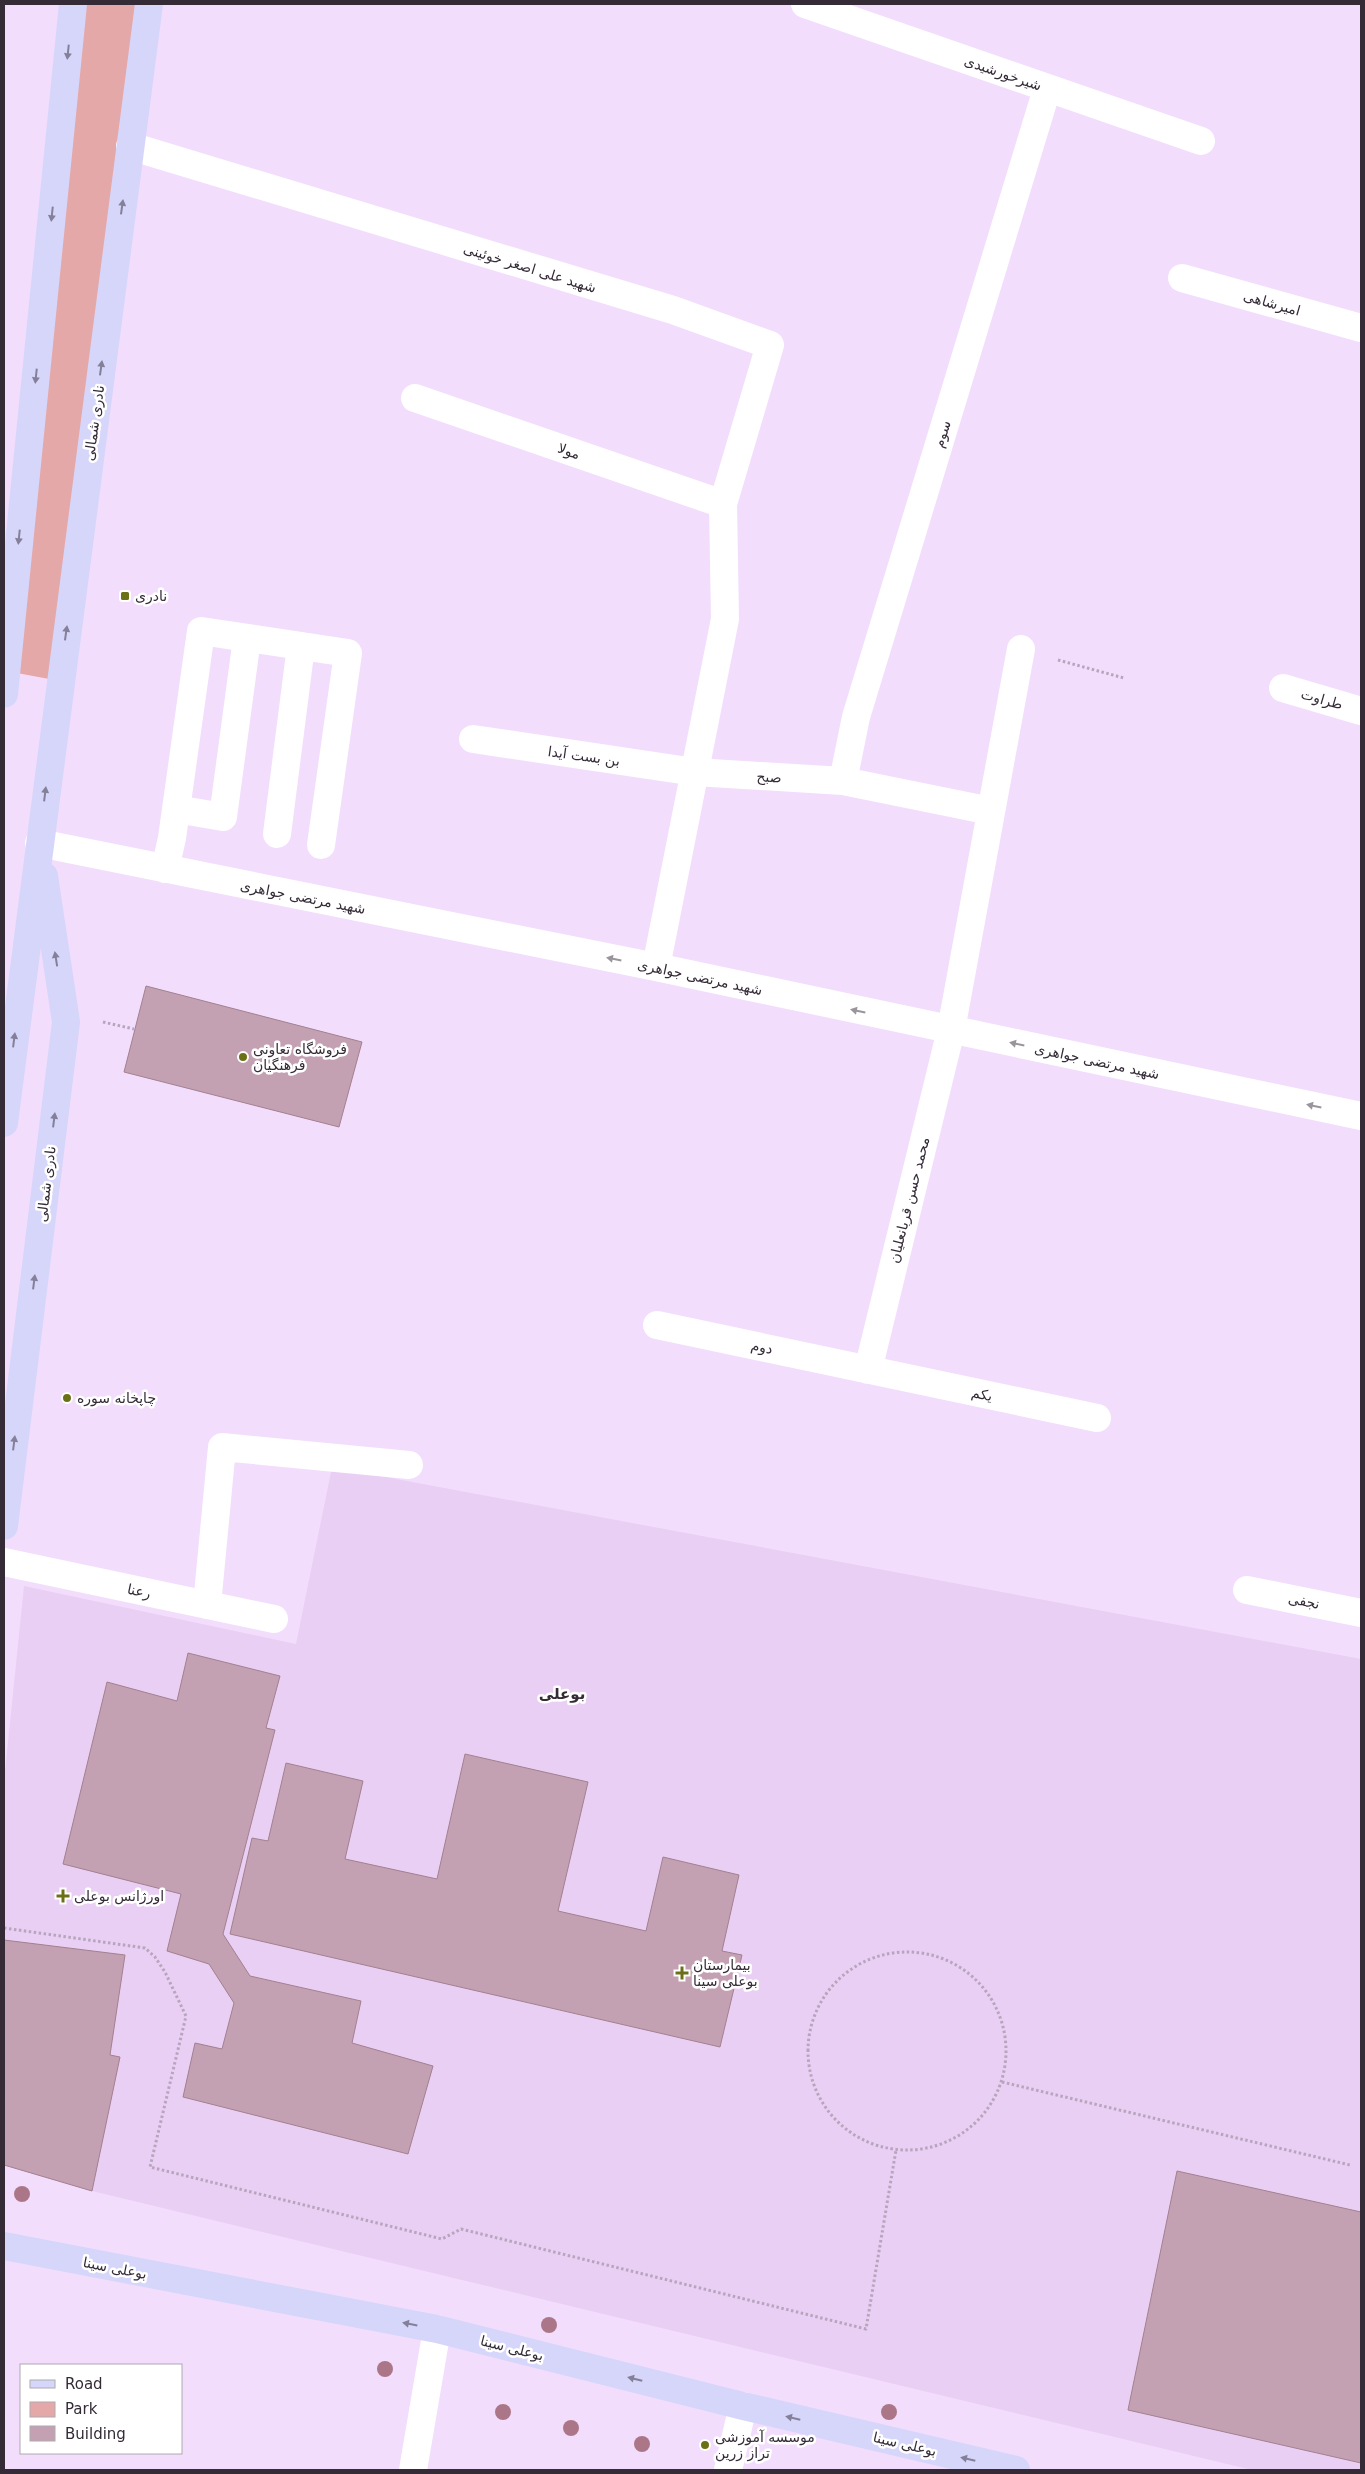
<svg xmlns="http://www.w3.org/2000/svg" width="1365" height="2474" font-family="'DejaVu Sans',Vazirmatn,sans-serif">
<rect width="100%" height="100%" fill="#f3ddfc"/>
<path fill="#e9cff4" d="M332,1467L1361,1659V2470H1252L92,2191L4,2165V1781L24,1586L296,1644Z"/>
<path fill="#e4a8a8" d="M73,4H149L60,681L6,671Z"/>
<path fill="#c4a1b2" stroke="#a28091" d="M146,986L362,1042L339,1127L124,1072Z
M188,1653L280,1676L266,1728L275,1730L223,1934L250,1976L361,2001L352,2043L433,2066L408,2154L183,2097L195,2043L222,2049L234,2003L209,1964L167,1951L181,1894L63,1864L107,1682L177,1701Z
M465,1754L588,1782L558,1911L646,1931L663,1857L739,1875L722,1951L742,1955L720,2047L230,1934L252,1838L268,1841L286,1763L363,1781L345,1859L437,1879Z
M4,1940L125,1955L110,2055L120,2057L92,2191L4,2165Z
M1177,2171L1361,2212V2463L1128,2410Z"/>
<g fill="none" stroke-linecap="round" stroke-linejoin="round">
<path stroke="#b7a5be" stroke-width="3" stroke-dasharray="2.5 2.5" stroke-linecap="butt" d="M1058,660L1124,678
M103,1022L134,1029
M4,1928L145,1948L155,1957L165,1972L186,2016L150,2167L442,2239L461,2229L866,2329L896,2150
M808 2051a99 99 0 1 1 198 0a99 99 0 1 1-198 0Z
M1002,2082L1350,2165"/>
<path stroke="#fff" stroke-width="28" d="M805,4L1201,141
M130,146L673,310L770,345L723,504L725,619L656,967
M1182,278L1361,328
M415,398L723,504
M1283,688L1361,711
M473,739L695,772L843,781L991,811
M843,781L856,717L1047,89
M176,809L223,817L247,638
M277,834L301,646
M39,843L656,967L1361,1116
M165,869L172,838L201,631L348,653L321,845
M657,1325L1097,1418
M868,1370L951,1030L1021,649
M4,1562L274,1619
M1247,1590L1361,1613
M207,1605L222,1447L409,1465
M413,2470L437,2329
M728,2470L743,2406"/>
<path stroke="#d6d6fb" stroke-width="28" d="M4,694L73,4
M4,1123L149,4
M4,1526L66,1022L44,876
M4,2246L437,2329L743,2406L1016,2470"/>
</g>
<g fill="#ab7788">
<circle cx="22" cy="2194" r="8"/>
<circle cx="549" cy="2325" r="8"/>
<circle cx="385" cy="2369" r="8"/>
<circle cx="503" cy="2412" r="8"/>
<circle cx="889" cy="2412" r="8"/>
<circle cx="571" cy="2428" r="8"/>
<circle cx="642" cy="2444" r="8"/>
</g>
<defs><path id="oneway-solid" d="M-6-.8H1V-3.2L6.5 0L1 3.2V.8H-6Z" transform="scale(1.25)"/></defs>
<g fill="#858099">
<use href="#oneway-solid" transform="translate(68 52) rotate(96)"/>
<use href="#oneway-solid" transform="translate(122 207) rotate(-82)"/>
<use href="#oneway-solid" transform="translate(52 214) rotate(96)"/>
<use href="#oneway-solid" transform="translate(101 368) rotate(-82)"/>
<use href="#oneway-solid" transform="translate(36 376) rotate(96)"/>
<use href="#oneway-solid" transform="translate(19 537) rotate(96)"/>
<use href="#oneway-solid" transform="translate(66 633) rotate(-82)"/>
<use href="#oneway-solid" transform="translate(45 794) rotate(-83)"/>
<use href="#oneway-solid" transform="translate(56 959) rotate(-99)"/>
<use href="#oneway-solid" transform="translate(14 1040) rotate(-83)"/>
<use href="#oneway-solid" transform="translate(54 1120) rotate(-83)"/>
<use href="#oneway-solid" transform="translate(34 1282) rotate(-83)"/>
<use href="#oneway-solid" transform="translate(14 1443) rotate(-83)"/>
<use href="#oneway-solid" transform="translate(410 2324) rotate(-169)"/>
<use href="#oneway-solid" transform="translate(635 2379) rotate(-166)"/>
<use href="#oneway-solid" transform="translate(793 2418) rotate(-167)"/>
<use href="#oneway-solid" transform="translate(968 2459) rotate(-167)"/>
</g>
<g fill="#9a959b">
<use href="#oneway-solid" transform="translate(614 959) rotate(-169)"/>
<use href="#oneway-solid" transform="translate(858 1011) rotate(-168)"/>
<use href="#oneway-solid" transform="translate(1017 1044) rotate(-168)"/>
<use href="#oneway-solid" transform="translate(1314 1106) rotate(-168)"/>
</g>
<g fill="#6b7017" stroke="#fff" stroke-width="2">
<rect x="120" y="591" width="10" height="10" rx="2.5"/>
<circle cx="243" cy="1057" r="5"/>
<circle cx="67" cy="1398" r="5"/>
<path d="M60.5 1888.5h5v5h5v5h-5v5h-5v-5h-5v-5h5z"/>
<path d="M679.5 1965.5h5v5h5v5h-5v5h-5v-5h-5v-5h5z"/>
<circle cx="705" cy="2445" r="5"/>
</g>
<g text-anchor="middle" stroke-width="5" stroke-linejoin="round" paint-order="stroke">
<g font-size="14" fill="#342b37" stroke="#fff">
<text transform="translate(1003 73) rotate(19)" y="5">شیرخورشیدی</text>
<text transform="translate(530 268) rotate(17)" y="5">شهید علی اصغر خوئینی</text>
<text transform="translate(1272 303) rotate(16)" y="5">امیرشاهی</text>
<text transform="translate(94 423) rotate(-82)" y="5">نادری شمالی</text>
<text transform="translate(942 434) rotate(-73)" y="5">سوم</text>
<text transform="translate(569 451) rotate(19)" y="5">مولا</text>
<text transform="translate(1322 699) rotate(16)" y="5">طراوت</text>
<text transform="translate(584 756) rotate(8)" y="5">بن بست آیدا</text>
<text transform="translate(769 777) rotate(3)" y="5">صبح</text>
<text transform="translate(303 897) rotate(11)" y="5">شهید مرتضی جواهری</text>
<text transform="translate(700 977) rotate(12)" y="5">شهید مرتضی جواهری</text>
<text transform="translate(1097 1061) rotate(12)" y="5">شهید مرتضی جواهری</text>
<text transform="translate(46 1184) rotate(-83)" y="5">نادری شمالی</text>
<text transform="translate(909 1200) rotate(-76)" y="5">محمد حسن قربانعلیان</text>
<text transform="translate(762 1347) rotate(12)" y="5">دوم</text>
<text transform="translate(982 1394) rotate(12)" y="5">یکم</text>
<text transform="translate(139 1591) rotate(12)" y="5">رعنا</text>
<text transform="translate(1304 1601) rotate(11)" y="5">نجفی</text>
<text transform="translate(115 2268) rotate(11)" y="5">بوعلی سینا</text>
<text transform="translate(512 2348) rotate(14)" y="5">بوعلی سینا</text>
<text transform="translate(905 2444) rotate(13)" y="5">بوعلی سینا</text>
</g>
<g font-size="14" fill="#342b37" stroke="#fff" text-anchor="start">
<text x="135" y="601">نادری</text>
<text x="253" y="1054">فروشگاه تعاونی<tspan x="253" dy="16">فرهنگیان</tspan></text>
<text x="77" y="1403">چاپخانه سوره</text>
<text x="74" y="1901">اورژانس بوعلی</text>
<text x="693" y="1970">بیمارستان<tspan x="693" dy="16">بوعلی سینا</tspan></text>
<text x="715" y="2442">موسسه آموزشی<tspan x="715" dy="16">تراز زرین</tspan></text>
</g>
<g font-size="15" font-weight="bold" fill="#342b37" stroke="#fff">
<text x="562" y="1699">بوعلی</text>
</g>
</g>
<rect width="1365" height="2474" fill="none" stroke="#342b37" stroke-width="10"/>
<rect x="20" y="2364" width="162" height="90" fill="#ffffff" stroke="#aeaaaf"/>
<rect x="30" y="2380" width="25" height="8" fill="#d6d6fb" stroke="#aeaaaf"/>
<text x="65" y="2389" font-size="15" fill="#342b37">Road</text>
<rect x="30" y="2402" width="25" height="15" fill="#e4a8a8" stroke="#aeaaaf"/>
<text x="65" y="2414" font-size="15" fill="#342b37">Park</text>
<rect x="30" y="2426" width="25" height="15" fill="#c4a1b2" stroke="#aeaaaf"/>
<text x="65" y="2439" font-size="15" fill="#342b37">Building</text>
</svg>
